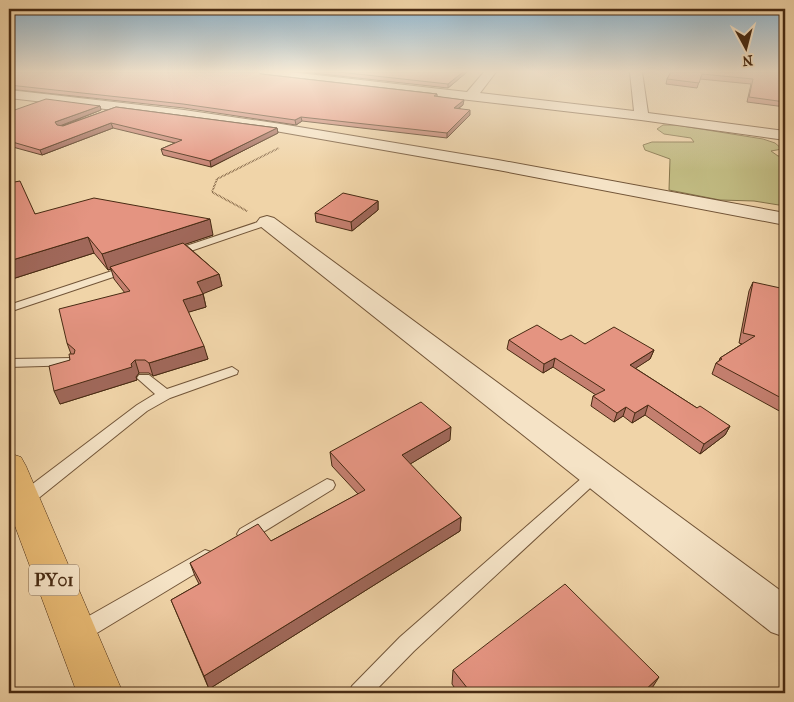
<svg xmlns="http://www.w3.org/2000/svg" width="794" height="702" font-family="'IM FELL French Canon',serif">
<rect width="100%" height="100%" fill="#f0d4a8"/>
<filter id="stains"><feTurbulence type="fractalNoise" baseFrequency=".004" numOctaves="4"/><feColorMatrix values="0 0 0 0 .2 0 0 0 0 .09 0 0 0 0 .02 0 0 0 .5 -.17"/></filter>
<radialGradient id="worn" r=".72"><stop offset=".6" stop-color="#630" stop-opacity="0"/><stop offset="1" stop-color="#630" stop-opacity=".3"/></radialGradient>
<path fill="#c1bb82" stroke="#84734a" d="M663,125H676L763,139L775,143L782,149L771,151L778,156H785V206L754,201L720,200L669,190L670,159L645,150L643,145L652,142H694L691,138L664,134L657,129Z"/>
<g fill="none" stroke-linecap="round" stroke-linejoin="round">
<g stroke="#725538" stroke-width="2">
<path id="lane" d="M267,219L270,220V224L179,255H171L170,253L171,251Z
M127,266L132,269L131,271L9,312V305Z
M73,358L79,362L78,365L9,367V359Z
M232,367L238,371L237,374L170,398L147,411L30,505L24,507L18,505L16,500L18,495L137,405L155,394L137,378L139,375H149L167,389Z
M596,468L601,470L604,474L601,478L414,651L373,693H349L352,686L400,637L591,470Z
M327,479L333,481L335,485L333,489L252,539L246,541L240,539L237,534L240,529Z
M205,550L211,552L214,558L211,564L87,639L80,641L73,639L70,632L73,625Z"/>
</g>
<g stroke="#725538" stroke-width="2">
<path id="street" d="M256,72H290L467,92L484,72H496L480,93L634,111L630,72H642L648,113L785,131V140L641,120L262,76Z
M9,90L184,110L281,124L498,160L785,213V225L498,170L281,132L184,118L9,98Z
M267,216L274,218L785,594V637L771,632L260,226L257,222L260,218Z"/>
</g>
<g stroke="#482b13" stroke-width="1">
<path id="highway" d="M9,453L21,457L26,466L123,693H77L9,510Z"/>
</g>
<path stroke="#482b13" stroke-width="2" stroke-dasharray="0.5 1" stroke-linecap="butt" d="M247,211L212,192L217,179L279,148"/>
<use href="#lane" fill="#f5e3c6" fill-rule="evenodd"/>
<use href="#street" fill="#f5e3c6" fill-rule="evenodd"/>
<use href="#highway" fill="#e8ba74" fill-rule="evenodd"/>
</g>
<path fill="#c47f6f" stroke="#482b13" d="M9,72L261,74L437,94V96L463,105L459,108L470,115L447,138L302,121L296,125L184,108L9,89Z
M303,72H467L448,88Z
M671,72H785V107L747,102L751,84L700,79L697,88L666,84L667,79Z
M100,106L101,110L62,126L116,107L277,128L278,133L211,167L163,155L161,149L175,143L113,128L42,155L9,146V112Z
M9,183L35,214L213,235L185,244L219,274L222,286L203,293L206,307L188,312L208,359L153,376L149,373H139L136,377L137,380L60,404L70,360L71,354L67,343L125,293L114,279L111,269L108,270L94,253L9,280Z
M378,201V210L352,231L316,222L315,213Z
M753,282L781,363L785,365V419L781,416L783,413L712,374L716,363L719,361L720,358L742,344L739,343L749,291Z
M509,340H561L585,344L654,350L650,359L635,368L697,408L730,426L725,435L700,454L645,415L632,423L623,416L614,422L591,406L593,396L596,395L553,367L543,373L507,349Z
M450,440L410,464L461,517L460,531L209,689L171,600L199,584L195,576L190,563L271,541L358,494L332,466L330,452Z
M453,670L650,692L649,693H458L452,684Z"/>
<path fill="#a0685a" stroke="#482b13" d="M463,72H467L448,88V84Z
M464,100L463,105L453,112L454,108Z
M100,106L101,110L57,127L55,122Z
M470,110V115L447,138V133Z
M301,117L302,121L296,125L295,120Z
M111,123L113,128L42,155L40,150Z
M277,128L278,133L211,167L210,161Z
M378,201V210L352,231L351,222Z
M210,219L213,235L112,269L110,267L111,269L108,270L102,254Z
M88,237L94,253L9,280V261Z
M219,274L222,286L200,295L197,282Z
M203,294L206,307L186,313L183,300Z
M204,346L208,359L153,376L149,363Z
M654,350L650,359L627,374L630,365Z
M555,358L553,367L543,373L544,364Z
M135,360L139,373L136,377L137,380L60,404L54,391L131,364Z
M648,405L645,415L632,423L635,413Z
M626,407L623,416L614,422L617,413Z
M730,426L725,435L700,454L704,444Z
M451,427L450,440L402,469V455Z
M461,517L460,531L209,689L204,676Z
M659,677L649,693H642Z"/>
<path fill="#e49481" stroke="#482b13" d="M9,72H258L261,74L437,94L434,96L464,100L454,108L470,110L447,133L301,117L295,120L183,104L9,85Z
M339,72H463L448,84Z
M671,72H785V102L749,97L753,79L702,74L699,83L667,79Z
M46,99L100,106L55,122L57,125L63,126L116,107L277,128L210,161L161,149L182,140L111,123L40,150L9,141V112Z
M20,181L35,214L94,198L210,219L102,254L88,237L9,261V183Z
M343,193L378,201L351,222L315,213Z
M183,243L219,274L197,282L203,294L183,300L204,346L149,363L145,360H135L131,364L132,367L54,391L49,366L70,360L69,354H74L75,350L67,343L59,309L130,291L110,267Z
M753,282L785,289V314L781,363L785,365V400L716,363L722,359L720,358L755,336L743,333Z
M537,325L561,340L571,335L585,344L614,327L654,350L630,365L697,408L700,406L730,426L704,444L648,405L635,413L626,407L617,413L593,396L605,390L555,358L544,364L509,340Z
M421,402L451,427L402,455L461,517L204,676L171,600L201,583L190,563L258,524L271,541L365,490L330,452Z
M565,584L659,677L642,693H463L468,689L453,670Z"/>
<linearGradient id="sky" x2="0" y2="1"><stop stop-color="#8ab5d2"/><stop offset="0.42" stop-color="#f8ecd8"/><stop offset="1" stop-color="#f8ecd8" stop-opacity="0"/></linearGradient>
<rect width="794" height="170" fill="url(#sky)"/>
<g text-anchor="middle" stroke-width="5" stroke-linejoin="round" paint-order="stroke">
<rect fill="#f5e3c6" stroke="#7c6249" stroke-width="1" x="29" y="564.5" width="50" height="31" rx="4"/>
<g font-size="18" font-weight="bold" fill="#482b13">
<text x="54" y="586">PY01</text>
</g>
</g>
<rect width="794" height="702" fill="none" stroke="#f0d4a8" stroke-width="30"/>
<rect x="10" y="10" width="774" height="682" fill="none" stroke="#482b13" stroke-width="2.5"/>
<rect x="15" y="15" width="764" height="672" fill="none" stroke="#482b13"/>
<g transform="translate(746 48) rotate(173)" stroke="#f5e3c6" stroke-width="4" paint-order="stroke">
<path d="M0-4L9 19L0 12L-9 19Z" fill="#482b13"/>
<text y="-8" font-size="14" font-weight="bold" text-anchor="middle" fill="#482b13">N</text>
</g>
<rect width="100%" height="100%" filter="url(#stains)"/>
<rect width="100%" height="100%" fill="url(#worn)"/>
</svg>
